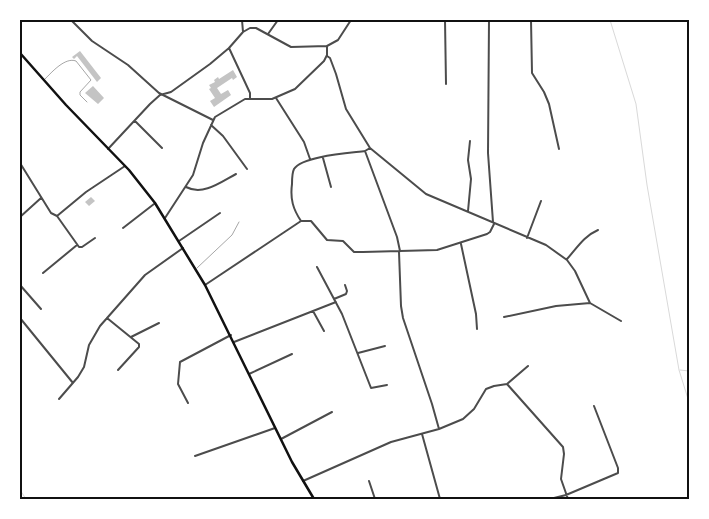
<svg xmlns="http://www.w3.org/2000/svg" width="709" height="519" font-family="Raleway,sans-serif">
<rect width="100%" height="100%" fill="#fff"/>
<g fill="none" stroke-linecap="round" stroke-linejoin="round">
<path stroke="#d9d9d9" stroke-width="1" d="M610,20L636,104L647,185L679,370L689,402
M680,370L689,371
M20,490L26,499"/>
</g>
<path fill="#c4c4c4" d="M80,51L101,78L97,82L77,56L74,59L72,57Z
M233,70L237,77L233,80L232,78L217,88L221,94L228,90L231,95L214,107L210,101L215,98L209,89L211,88L209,85L215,82L214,80L218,77L219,79Z
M93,86L104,98L98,104L85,93Z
M91,197L95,201L89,206L85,202Z"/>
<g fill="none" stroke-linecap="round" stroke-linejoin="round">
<path stroke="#4c4c4c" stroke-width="0.5" d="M45,79C52,72 65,57 76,61L91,80L80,92V95L87,102
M197,268L232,235L239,222"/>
<path stroke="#4c4c4c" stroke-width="2" d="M71,20L92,41L128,65L159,93L213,120
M445,20L446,84
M489,20L488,153L493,222
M531,20L532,73L544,92L549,104L559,149
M243,32L250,28H256L291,47L327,46
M268,34L278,20
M229,48L250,93V98
M327,56L330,58L336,74L346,109L370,148L426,194L546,245L567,260L575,271L590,303L621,321
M276,98L304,142L310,159
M135,121L162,148
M211,125L223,136L247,169
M108,149L150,104L160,95L171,92L210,64L229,48L243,32L242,20
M365,151L397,237L400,251L399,252L401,306L403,318L432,404L439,429
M323,158L331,187
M20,163L51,213L57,216L79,247H82L95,238
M186,187C203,196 221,182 236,174
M468,211L471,179L468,160L470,141
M57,216L86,192L125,166
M20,217L41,198
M165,218L193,175L203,143L215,117L245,99H272L295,89L324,61L327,55V46L338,40L351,20
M301,221C293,209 290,199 292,184C292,180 292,173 294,169C302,156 350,153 365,151L370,148
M123,228L154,204
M527,238L541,201
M179,241L220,213
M461,244L476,314L477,329
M567,259C577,248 584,236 598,230
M317,267L342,314L371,388L387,385
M43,273L77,245
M20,285L41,309
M205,285L301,221H311L327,240L343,241L354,252H363L437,250L487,234L490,232L494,224
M334,299L346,294L347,291L345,285
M313,311L324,331
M504,317L556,306L590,303
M20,318L73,383
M107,318L139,344V347L118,370
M131,337L159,323
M234,342L336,302
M358,353L385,346
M249,374L292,354
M507,384L563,447L564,454L561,479L568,499
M59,399L78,377L84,367L89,345L100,326L145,275L183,248
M188,403L178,384L180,362L231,335
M422,434L440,499
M281,439L332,412
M195,456L275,428
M303,481L391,442L439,429L463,419L474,409L486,389L494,386L507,384L528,366
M369,481L375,499
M550,499L566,495L618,473V468L594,406"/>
<path stroke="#111" stroke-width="2.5" d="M20,53L66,105L129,170L155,203L205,285L292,462L314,499"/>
</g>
<rect width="709" height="519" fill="none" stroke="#ffffff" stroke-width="42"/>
<rect x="21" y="21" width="667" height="477" fill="none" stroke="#111" stroke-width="2"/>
</svg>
